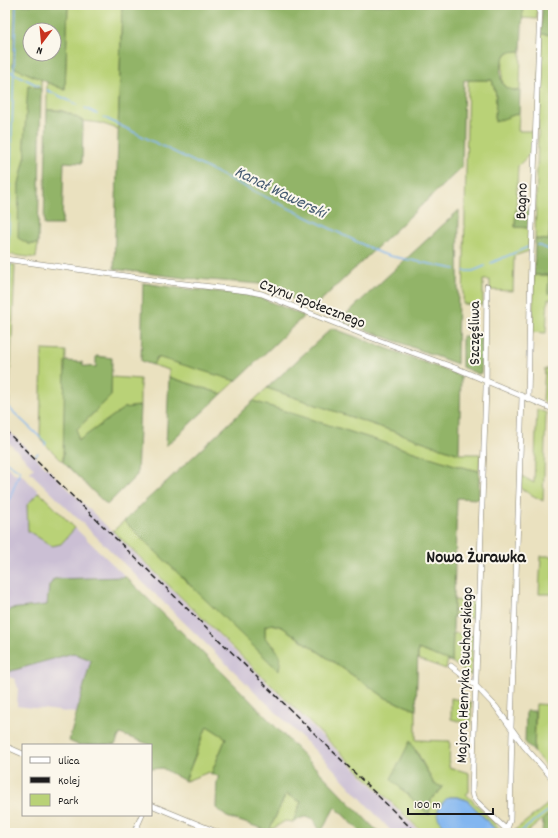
<svg xmlns="http://www.w3.org/2000/svg" width="558" height="838" font-family="Dekko,sans-serif">
<rect width="100%" height="100%" fill="#fbf7ec"/>
<filter id="ink" filterUnits="userSpaceOnUse"><feTurbulence type="fractalNoise" baseFrequency=".025" numOctaves="2"/><feDisplacementMap in="SourceGraphic" scale="8" xChannelSelector="R" yChannelSelector="G"/><feConvolveMatrix kernelMatrix="1 2 1 2 8 2 1 2 1" color-interpolation-filters="sRGB"/></filter>
<filter id="wash" filterUnits="userSpaceOnUse"><feTurbulence type="fractalNoise" baseFrequency=".012" numOctaves="4" result="noise"/><feDisplacementMap in="SourceGraphic" scale="16" xChannelSelector="R" yChannelSelector="G"/><feGaussianBlur stdDeviation="0.9" result="paint"/><feColorMatrix in="noise" values="0 0 0 0 0 0 0 0 0 0 0 0 0 0 0 0 0 1.4 0 .05"/><feComposite in="paint" operator="in"/></filter>
<g filter="url(#wash)">
<rect width="100%" height="100%" fill="#eae1bf"/>
<path fill="#cbbfd4" d="M5,427L421,833H393L327,762L30,472L34,468L5,439Z
M5,465L15,474L22,475L39,492L27,505L61,544L75,528L126,577L54,579L49,586L47,605L10,609L5,618Z
M73,653L91,660L76,713L17,706L18,688L15,679L9,677L8,672Z"/>
<path fill="#b9d277" stroke="#6a774a" fill-rule="evenodd" d="M5,5H15L13,67L41,79V89L29,85L24,142L26,154L19,184L23,241L29,244H38L36,258L5,254Z
M68,5H122L118,129L100,123L83,121L66,112L60,110H47V82L65,90Z
M523,5H537V19L522,18Z
M541,34L553,35V223H550L549,240L535,239Z
M509,51H521L520,91L509,89L504,86L502,80L503,59Z
M468,80H492L496,94L495,121L519,113L518,131H534L533,151L518,166L515,227L530,228L529,251L514,256L513,291L490,290V280H483V305L463,304Z
M5,264L15,265L9,408L5,405Z
M534,275H549L548,293H553V299H548L546,333L532,332Z
M42,350L66,351L63,462L40,439Z
M157,356L236,381L222,394L169,377V370L153,365Z
M545,369H553V405L543,401Z
M111,377L140,379V406L124,408L78,442L77,429L111,396Z
M267,388L459,454H480L479,471L458,466L253,401Z
M537,409L546,413L543,501L521,489L520,475L534,483Z
M39,492L75,528L61,544L52,546L28,531L27,505Z
M124,521L279,670L280,663L275,647L265,638V626L272,624L282,627L386,698L416,710V740L450,741L449,767L469,773V792L466,794L504,833H499L467,800L457,797H448L442,825L450,833H423L113,531ZM416,750L434,784L443,788L431,800L429,815Z
M541,556H553V594H539Z
M454,600L475,603L474,618L454,616Z
M453,633L473,635L471,676L452,662Z
M418,649L448,660L446,669L418,659Z
M451,698L471,703V724L451,719Z
M536,704L553,705V774L534,752Z
M207,726L226,738L211,774L209,772L186,781H185Z
M286,794L301,802L293,822L285,821L269,831Z
M553,800V811L526,833H517L515,830Z"/>
<path fill="#92b468" stroke="#576842" fill-rule="evenodd" d="M15,5H68L65,90L13,67ZM30,30H54V54H30Z
M122,5H523L521,51L508,52C506,54 504,57 503,60C500,66 499,80 504,86C508,90 515,90 520,91L519,113L495,122L496,94L492,80H464L462,167L313,308L260,284L185,278L114,269Z
M542,5H553V35L541,34Z
M28,85L41,89L38,244H29L18,238L19,184L26,154L24,142Z
M47,110C64,110 69,113 83,121L82,163L64,162L62,225H44Z
M516,209H531L530,228L515,227Z
M459,210L457,364L340,320Z
M550,223H553V293H548L549,275H534L535,239L549,240Z
M143,283L178,288L254,295L304,316L236,381L157,357L153,365L141,361Z
M332,328L461,376L459,454L267,388Z
M462,336L482,337L481,373L478,374L462,367Z
M96,356L112,358L111,396L77,429L78,441L124,408L140,406L137,475L107,505L63,462L65,361L82,362L83,366L96,367Z
M169,377L222,394L166,446Z
M253,401L458,466L479,471V499L457,498L452,662L418,649L416,710L386,698L297,637L282,627L272,624L265,626V638C277,650 282,652 279,671L124,521Z
M126,577L235,685L379,833H362L335,807L321,832L312,818L304,817L293,822L301,802L286,794L269,831L227,817L216,808L217,781L219,776L211,774L226,738L207,726L185,781L162,768L151,769V745L120,734L115,745H78L69,741L91,660L73,653L8,672L5,618L10,609L47,605L49,586L54,579Z
M526,711H535L534,752L525,742Z
M410,741L434,784L443,787L431,800L429,815L391,779Z
M553,811V833H542L543,819Z"/>
<path fill="#82b6f0" stroke="#4f6986" d="M448,797H457L467,800L499,833H450L438,818V808Z"/>
<g fill="none" stroke-linecap="round" stroke-linejoin="round">
<path stroke="#82b6f0" stroke-width="1.5" d="M5,69L39,86
M47,90L78,105
M85,108L97,114
M103,117L380,253L390,256L455,269
M537,245L553,251
M8,252L16,5
M491,263L528,247
M10,264L6,405L46,443L45,445
M464,271H473L485,266
M36,455L38,453
M5,461L20,471L7,506
M519,833L553,807"/>
</g>
</g>
<g filter="url(#ink)">
<g fill="none" stroke-linecap="round" stroke-linejoin="round">
<g stroke="#837e6e" stroke-width="6">
<path id="street" d="M5,259L168,282L247,291L262,294L367,336L458,369L553,409
M487,286L486,388L472,792L473,797L477,802L510,833
M528,399L531,257L540,5
M451,666L475,685L496,707L524,746L553,779
M511,727L522,397
M5,746L23,754
M151,805L219,833
M507,829L510,820L512,731
M134,833L142,815"/>
</g>
<use href="#street" stroke="#fff" stroke-width="5"/>
<path stroke="#1c1c1c" stroke-width="1.5" stroke-dasharray="6 3" stroke-linecap="butt" d="M5,430L416,833"/>
</g>
</g>
<g text-anchor="middle" stroke-width="4" stroke-linejoin="round" paint-order="stroke">
<g font-size="16" fill="#1c1c1c" stroke="#fbf7ec">
<text transform="translate(520 201) rotate(-88)" y="6">Bagno</text>
<text transform="translate(313 302) rotate(21)" y="6">Czynu Społecznego</text>
<text transform="translate(473 333) rotate(-90)" y="6">Szczęśliwa</text>
<text transform="translate(463 675) rotate(-88)" y="6">Majora Henryka Sucharskiego</text>
</g>
<g font-size="17" font-style="italic" fill="#455a71" stroke="#fbf7ec">
<text transform="translate(281 191) rotate(26)" y="6">Kanał Wawerski</text>
</g>
<g font-size="18" font-weight="bold" fill="#1c1c1c" stroke="#fbf7ec">
<text x="476" y="562">Nowa Żurawka</text>
</g>
</g>
<rect width="558" height="838" fill="none" stroke="#fbf7ec" stroke-width="20"/>
<rect x="22" y="744" width="130" height="72" fill="#fbf7ec" stroke="#a29f99"/>
<rect x="30" y="757" width="20" height="6" fill="#ffffff" stroke="#a29f99"/>
<text x="58" y="764" font-size="12" fill="#1c1c1c">Ulica</text>
<rect x="30" y="777" width="20" height="6" fill="#1c1c1c" stroke="#a29f99"/>
<text x="58" y="784" font-size="12" fill="#1c1c1c">Kolej</text>
<rect x="30" y="794" width="20" height="12" fill="#b9d277" stroke="#a29f99"/>
<text x="58" y="804" font-size="12" fill="#1c1c1c">Park</text>
<g transform="translate(42 42) rotate(196)"><circle r="19" fill="#fbf7ec" stroke="#a29f99"/>
<path d="M0-3L7 15L0 10L-7 15Z" fill="#c8321e"/>
<text y="-6" font-size="11" font-weight="bold" text-anchor="middle" fill="#1c1c1c">N</text>
</g>
<path d="M408 808v6h85v-6" fill="none" stroke="#1c1c1c" stroke-width="2"/>
<text x="414" y="808" font-size="12" fill="#1c1c1c" stroke="#fbf7ec" stroke-width="3" paint-order="stroke">100 m</text>
</svg>
